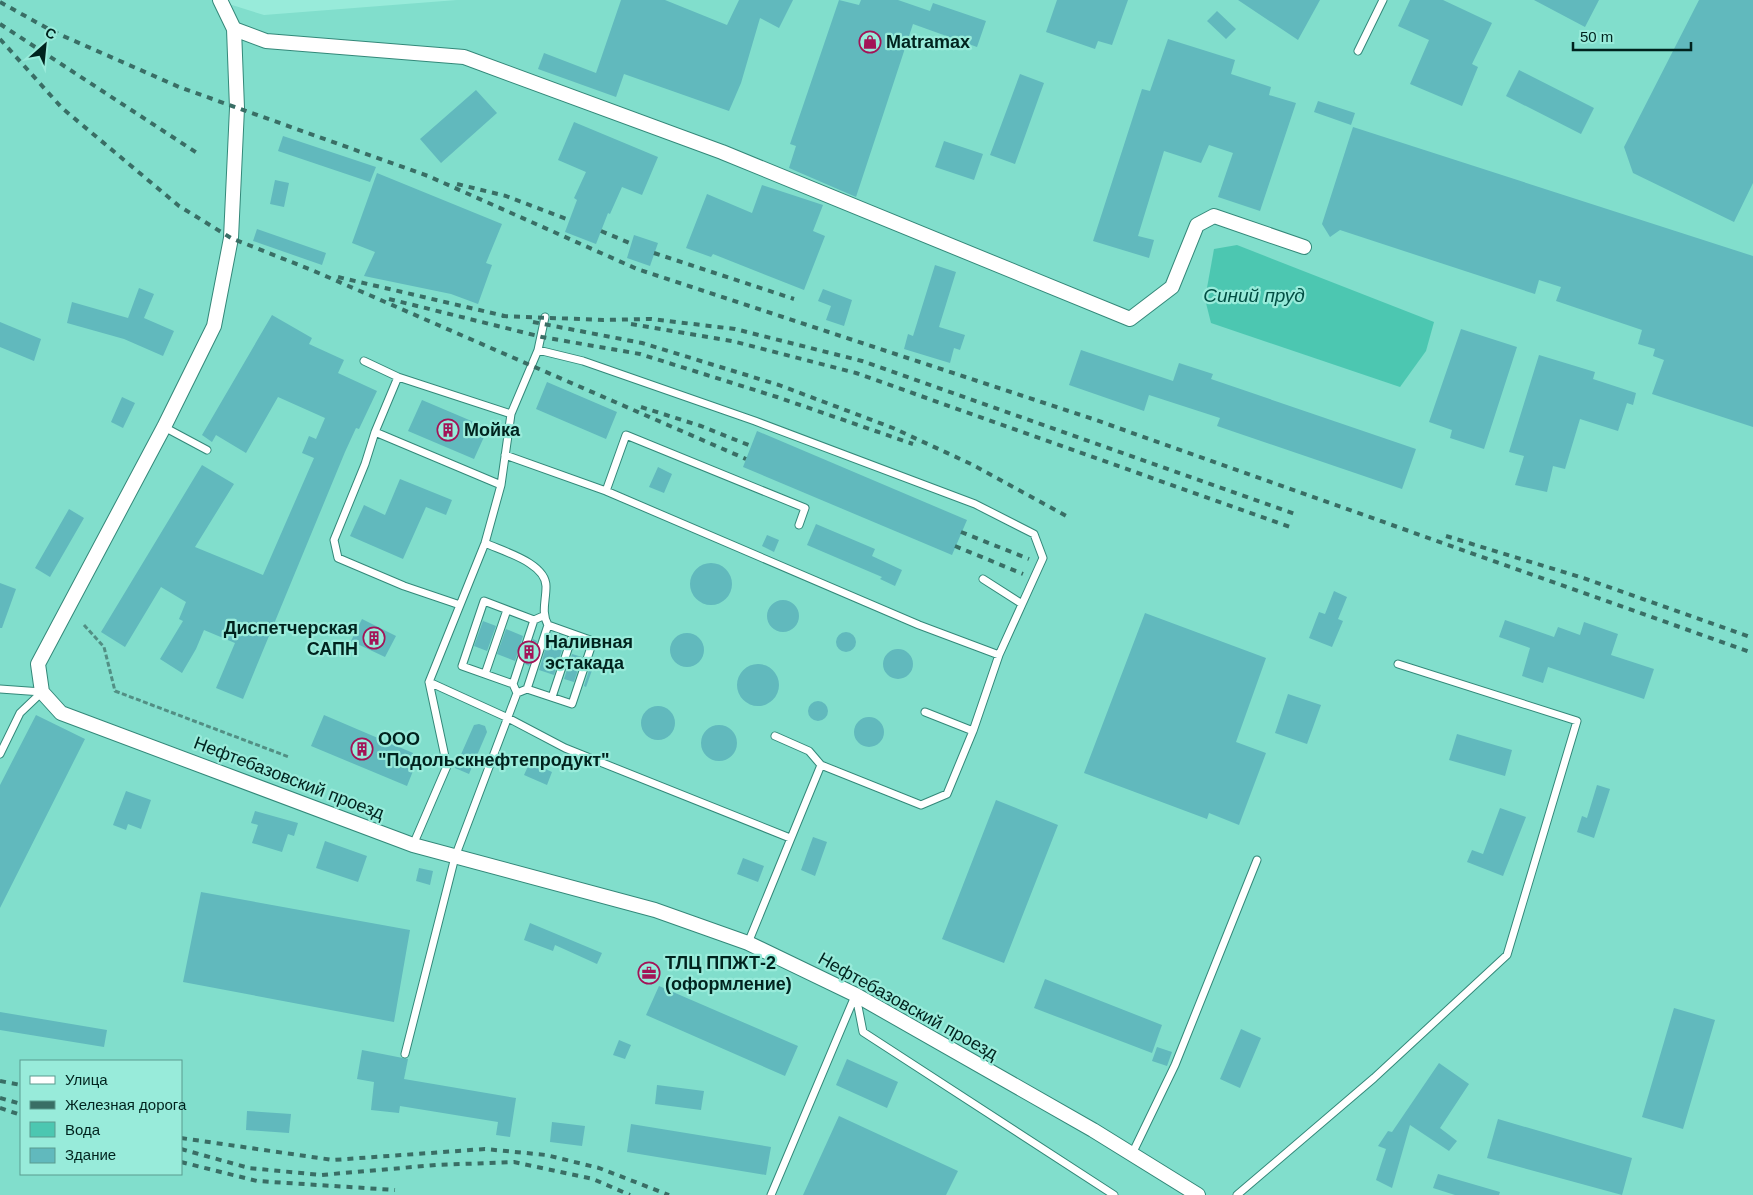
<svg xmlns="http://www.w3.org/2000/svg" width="1753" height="1195" font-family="Helvetica,sans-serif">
<rect width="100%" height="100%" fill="#98ebda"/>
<path fill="#81decc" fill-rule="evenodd" d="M0,0H216L264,15L457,0H1753V1195H0ZM21,1061H181V1174H21Z"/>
<path fill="#4cc7b1" d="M1237,245L1434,322L1426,351L1400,387L1211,323L1205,299L1214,249Z"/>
<path fill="#61b9bd" d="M621,0H665L727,25L739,0H793L779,28L760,18L741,83L729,111L624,74L616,97L538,69L544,53L596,73Z
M839,0L859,5L861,0H898L930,11L933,3L986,21L977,47L913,24L856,197L789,168L796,146L790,144Z
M1057,0H1128L1112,45L1098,41L1095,49L1046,32Z
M1238,0H1320L1298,40Z
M1410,0H1443L1492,23L1472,64L1478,67L1462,106L1410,84L1429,40L1398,26Z
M1534,0H1599L1585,27Z
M1699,0H1753V183L1734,222L1633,173L1624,147Z
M1217,11L1236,29L1226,39L1207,21Z
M1168,39L1235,60L1231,74L1271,87L1269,95L1296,103L1260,211L1218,197L1233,153L1209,145L1201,163L1164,151L1138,236L1154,240L1149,258L1093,241L1142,89L1150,91Z
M1519,70L1594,108L1581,134L1506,96Z
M1020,74L1044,83L1015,164L990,155Z
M476,90L497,113L441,163L420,139Z
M1318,101L1355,113L1351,125L1314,112Z
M574,122L658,157L642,195L622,187L610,214L608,213L596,244L565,232L577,200L574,198L586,172L558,160Z
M1353,127L1753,256V427L1652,394L1664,360L1653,356L1655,349L1638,344L1642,330L1556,301L1561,287L1539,280L1535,294L1340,230L1330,237L1322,224Z
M283,136L376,167L370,182L278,151Z
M944,141L983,154L974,180L935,167Z
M377,173L502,224L486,263L492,265L478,304L451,294L364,276L375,252L352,243Z
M275,180L289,183L284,207L270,204Z
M762,185L823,205L813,231L825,236L804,290L713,254L711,257L686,248L707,194L752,213Z
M257,229L326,253L322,265L253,241Z
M634,235L658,243L650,266L627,258Z
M935,265L956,272L939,327L965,335L960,350L954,348L950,363L904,349L908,334L913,336Z
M139,288L154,294L144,318L174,331L163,356L124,339L67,323L72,302L128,318Z
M823,289L852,300L844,326L826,320L831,306L818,301Z
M272,315L312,338L309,344L344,360L338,373L377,391L359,429L356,428L345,452L243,699L216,688L235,643L204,630L196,649L182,673L160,659L183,621L179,619L186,602L161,587L125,647L101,632L202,465L234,484L195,547L263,575L314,458L302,453L309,436L316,439L325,418L278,397L246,453L216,435L212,442L202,435Z
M0,322L41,339L34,361L0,347Z
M1461,329L1517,347L1484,449L1450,438L1452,430L1429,422Z
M1081,350L1173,381L1179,363L1213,374L1211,379L1416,449L1402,489L1217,426L1220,418L1149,395L1144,411L1069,385Z
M1539,355L1595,372L1593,379L1636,393L1633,405L1627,403L1618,431L1580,419L1565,469L1553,466L1547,492L1515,485L1524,456L1509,452Z
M547,382L617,412L606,439L536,409Z
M122,397L135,403L123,428L111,422Z
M422,400L488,428L474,459L408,431Z
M757,431L967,520L952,555L743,467Z
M658,467L672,474L664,493L649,487Z
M400,479L452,500L446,515L426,507L403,559L350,536L364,505L385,515Z
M69,509L84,518L50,577L35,568Z
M816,524L875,549L872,556L902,570L895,586L880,579L882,577L807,545Z
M767,535L779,540L774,552L762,546Z
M690 584a21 21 0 1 1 42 0a21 21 0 1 1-42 0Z
M0,583L16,589L2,628H0Z
M1334,591L1347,597L1338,619L1343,621L1332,647L1309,638L1319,612L1325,614Z
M767 616a16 16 0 1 1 32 0a16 16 0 1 1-32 0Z
M1145,613L1266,658L1236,742L1266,753L1239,825L1209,813L1207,819L1084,773Z
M362,619L396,636L385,657L351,641Z
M1505,620L1554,637L1558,627L1580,635L1584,622L1618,634L1611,655L1654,669L1644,699L1548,667L1543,683L1522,676L1530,648L1499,637Z
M483,621L496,626L487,651L474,646Z
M506,629L523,636L515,661L497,654Z
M836 642a10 10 0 1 1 20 0a10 10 0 1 1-20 0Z
M670 650a17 17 0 1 1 34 0a17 17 0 1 1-34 0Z
M533,639L537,641L529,666L525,664Z
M547,644L562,650L554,675L539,670Z
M883 664a15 15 0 1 1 30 0a15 15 0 1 1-30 0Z
M572,654L582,657L574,682L564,679Z
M592,661L595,662L586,687L584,686Z
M737 685a21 21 0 1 1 42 0a21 21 0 1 1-42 0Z
M1288,694L1321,705L1307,744L1275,733Z
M808 711a10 10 0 1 1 20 0a10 10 0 1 1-20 0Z
M641 723a17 17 0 1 1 34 0a17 17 0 1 1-34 0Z
M36,715L85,739L0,908V785Z
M324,715L413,753L409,763L415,766L407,786L311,746Z
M854 732a15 15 0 1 1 30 0a15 15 0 1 1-30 0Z
M479,724L485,726L487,732L469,774L455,768L474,725Z
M701 743a18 18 0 1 1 36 0a18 18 0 1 1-36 0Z
M1457,734L1512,750L1505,776L1449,760Z
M530,762L552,772L547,785L524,775Z
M1597,785L1610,789L1594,838L1577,832L1582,816L1587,818Z
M126,791L151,800L141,829L128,824L126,830L113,825Z
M996,800L1058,825L1004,963L942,939Z
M1500,808L1526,817L1503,876L1467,862L1472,850L1483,854Z
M255,811L298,823L294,836L288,834L282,852L252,843L258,825L251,823Z
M813,837L827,842L815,876L801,870Z
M325,841L367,856L358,882L316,868Z
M743,858L764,866L758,882L737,874Z
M419,868L433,871L430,885L416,881Z
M201,892L410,930L394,1022L183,982Z
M530,923L602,953L597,964L555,945L553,951L524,940Z
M1045,979L1162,1025L1152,1053L1034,1008Z
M659,986L798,1046L785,1076L646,1015Z
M1674,1008L1715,1020L1683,1129L1642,1117Z
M0,1012L107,1030L104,1047L0,1030Z
M1241,1029L1261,1038L1240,1088L1220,1079Z
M619,1040L631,1045L625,1059L613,1055Z
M1157,1047L1172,1052L1167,1066L1152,1061Z
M362,1050L408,1059L404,1079L516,1098L510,1137L496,1135L498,1122L400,1106L399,1113L371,1110L374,1082L357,1079Z
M847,1059L898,1082L887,1108L836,1085Z
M1439,1063L1469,1084L1440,1128L1457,1141L1449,1151L1410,1125L1392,1188L1376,1180L1386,1149L1378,1146L1388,1131L1392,1132Z
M657,1085L704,1091L701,1110L655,1104Z
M247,1111L291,1114L289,1133L246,1130Z
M839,1116L958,1171L946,1195H803Z
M1498,1119L1632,1158L1622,1195L1487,1158Z
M552,1122L585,1126L582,1146L550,1142Z
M631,1124L771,1147L766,1175L627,1152Z
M1438,1174L1500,1192L1499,1195H1455L1433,1188Z"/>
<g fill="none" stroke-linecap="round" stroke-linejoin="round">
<g stroke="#338879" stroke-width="9">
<path id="lane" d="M1358,51L1383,0
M538,350L545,317
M364,361L398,377L511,414L501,485L485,543L429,682L447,766L413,845
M398,377L375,432L365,464L334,540L338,558L404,586L460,605
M511,414L538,350L583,361L755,421L975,504L1034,534L1043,558L999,655L973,731L947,794L921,805L821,765L748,943
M164,427L207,450
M375,432L501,485
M505,455L606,491L626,435L805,508L799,525
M606,491L919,625L999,655
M983,579L1022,604
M485,674L507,610
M429,682L508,718L565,748L790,838
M513,684L534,620
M0,689L42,692
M527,689L548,625
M517,693L513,684L462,666L484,601L534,620L543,616
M552,697L573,634
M925,712L973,731
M775,736L809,751L821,765
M0,754L20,713L42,692
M856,996L863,1032L1114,1195
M405,1054L455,857L517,693L527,689L572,704L593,641L548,625C541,612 546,601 546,587C547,563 502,551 485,543
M1132,1154L1175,1065L1257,860
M771,1195L855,996
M1237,1195L1374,1078L1507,955L1577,721L1398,664"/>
</g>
<g stroke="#338879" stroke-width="16">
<path id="street" d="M220,0L234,29L237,108L231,238L214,326L164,427L38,664L42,692L61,713L413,845L655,910L748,943L856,995L1093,1130L1198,1195
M234,29L266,41L464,57L722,152L1130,319L1172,287L1197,225L1214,216L1304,247"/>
</g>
<path stroke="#528f84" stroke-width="3" stroke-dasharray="5 2.5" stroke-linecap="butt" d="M84,625L104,647L115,691L289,757"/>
<use href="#lane" stroke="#fff" stroke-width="7"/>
<use href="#street" stroke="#fff" stroke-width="14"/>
<path stroke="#396e65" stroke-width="4" stroke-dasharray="6 6" stroke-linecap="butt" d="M0,2L54,32L179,87L428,176L637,269L1093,419L1753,653
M0,24L197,153
M0,39L62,108L179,206L231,238L314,271L746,459
M457,184L506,196L569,220
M601,231L632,244
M654,253L794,299
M338,277L509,317
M389,299L542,337L640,354L777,397L913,444
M502,316L603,320L651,319L735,329L862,361L1295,514
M533,322L642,343L779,385L893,428L971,464L1070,518
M631,324L732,341L856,373L1290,527
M641,407L701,426L751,446
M961,532L1029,559
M1446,536L1583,578L1753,638
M955,546L1023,574
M0,1081L21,1085
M0,1098L21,1104
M0,1108L21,1115
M181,1138L333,1160L485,1149L546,1155L599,1168L669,1195
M181,1149L249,1168L321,1175L436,1165L514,1162L593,1179L630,1195
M181,1162L257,1181L395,1190"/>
</g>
<defs>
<g id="shop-ring" transform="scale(1.125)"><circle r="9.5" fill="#98ebda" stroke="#a31357" stroke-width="1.5"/><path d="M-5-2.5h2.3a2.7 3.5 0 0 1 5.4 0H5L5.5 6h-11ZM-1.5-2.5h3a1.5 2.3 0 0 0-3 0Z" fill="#a31357"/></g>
<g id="building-ring" transform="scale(1.125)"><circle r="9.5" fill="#98ebda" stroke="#a31357" stroke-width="1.5"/><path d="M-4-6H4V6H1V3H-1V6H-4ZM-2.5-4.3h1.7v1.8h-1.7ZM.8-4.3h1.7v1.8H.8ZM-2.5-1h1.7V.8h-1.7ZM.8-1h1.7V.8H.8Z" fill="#a31357"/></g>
<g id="office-ring" transform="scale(1.125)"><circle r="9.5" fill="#98ebda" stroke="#a31357" stroke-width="1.5"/><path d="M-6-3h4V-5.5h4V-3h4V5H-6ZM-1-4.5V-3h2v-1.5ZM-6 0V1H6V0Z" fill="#a31357"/></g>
</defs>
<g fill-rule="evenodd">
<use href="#shop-ring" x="870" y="42"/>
<use href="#building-ring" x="448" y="430"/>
<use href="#building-ring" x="374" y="638"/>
<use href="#building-ring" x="529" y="652"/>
<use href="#building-ring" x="362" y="749"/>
<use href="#office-ring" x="649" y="973"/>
</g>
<g text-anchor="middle" stroke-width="4.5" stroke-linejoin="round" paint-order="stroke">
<g font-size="18" font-weight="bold" fill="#00231e" stroke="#98ebda" text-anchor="start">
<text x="886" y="48">Matramax</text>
<text x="464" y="436">Мойка</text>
<text x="358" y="634" text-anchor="end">Диспетчерская<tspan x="358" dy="21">САПН</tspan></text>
<text x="545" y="648">Наливная<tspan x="545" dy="21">эстакада</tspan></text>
<text x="378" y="745">ООО<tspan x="378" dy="21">"Подольскнефтепродукт"</tspan></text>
<text x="665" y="969">ТЛЦ ППЖТ-2<tspan x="665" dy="21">(оформление)</tspan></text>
</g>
<g font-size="18" fill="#00231e" stroke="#98ebda">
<text transform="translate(289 778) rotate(21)" y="6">Нефтебазовский проезд</text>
<text transform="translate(908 1006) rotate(29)" y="6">Нефтебазовский проезд</text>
</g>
<g font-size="19" font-style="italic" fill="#014e43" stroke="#98ebda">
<text x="1254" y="302">Синий пруд</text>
</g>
</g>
<rect x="20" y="1060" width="162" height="115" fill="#98ebda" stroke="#5b9b8f"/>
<rect x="30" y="1076" width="25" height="8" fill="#ffffff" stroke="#5b9b8f"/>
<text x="65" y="1085" font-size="15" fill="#00231e">Улица</text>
<rect x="30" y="1101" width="25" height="8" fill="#396e65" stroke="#5b9b8f"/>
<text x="65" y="1110" font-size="15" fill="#00231e">Железная дорога</text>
<rect x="30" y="1122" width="25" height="15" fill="#4cc7b1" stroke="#5b9b8f"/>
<text x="65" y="1135" font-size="15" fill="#00231e">Вода</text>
<rect x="30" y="1148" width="25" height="15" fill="#61b9bd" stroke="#5b9b8f"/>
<text x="65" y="1160" font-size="15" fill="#00231e">Здание</text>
<g transform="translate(45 45) rotate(27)" stroke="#98ebda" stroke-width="4" paint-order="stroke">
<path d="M0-4L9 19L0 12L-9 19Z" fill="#00231e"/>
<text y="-8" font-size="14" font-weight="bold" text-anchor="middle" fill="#00231e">С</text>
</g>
<path d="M1573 42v8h118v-8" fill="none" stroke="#00231e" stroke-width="2.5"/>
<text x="1580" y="42" font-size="15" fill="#00231e" stroke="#98ebda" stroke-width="4" paint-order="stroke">50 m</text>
</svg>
